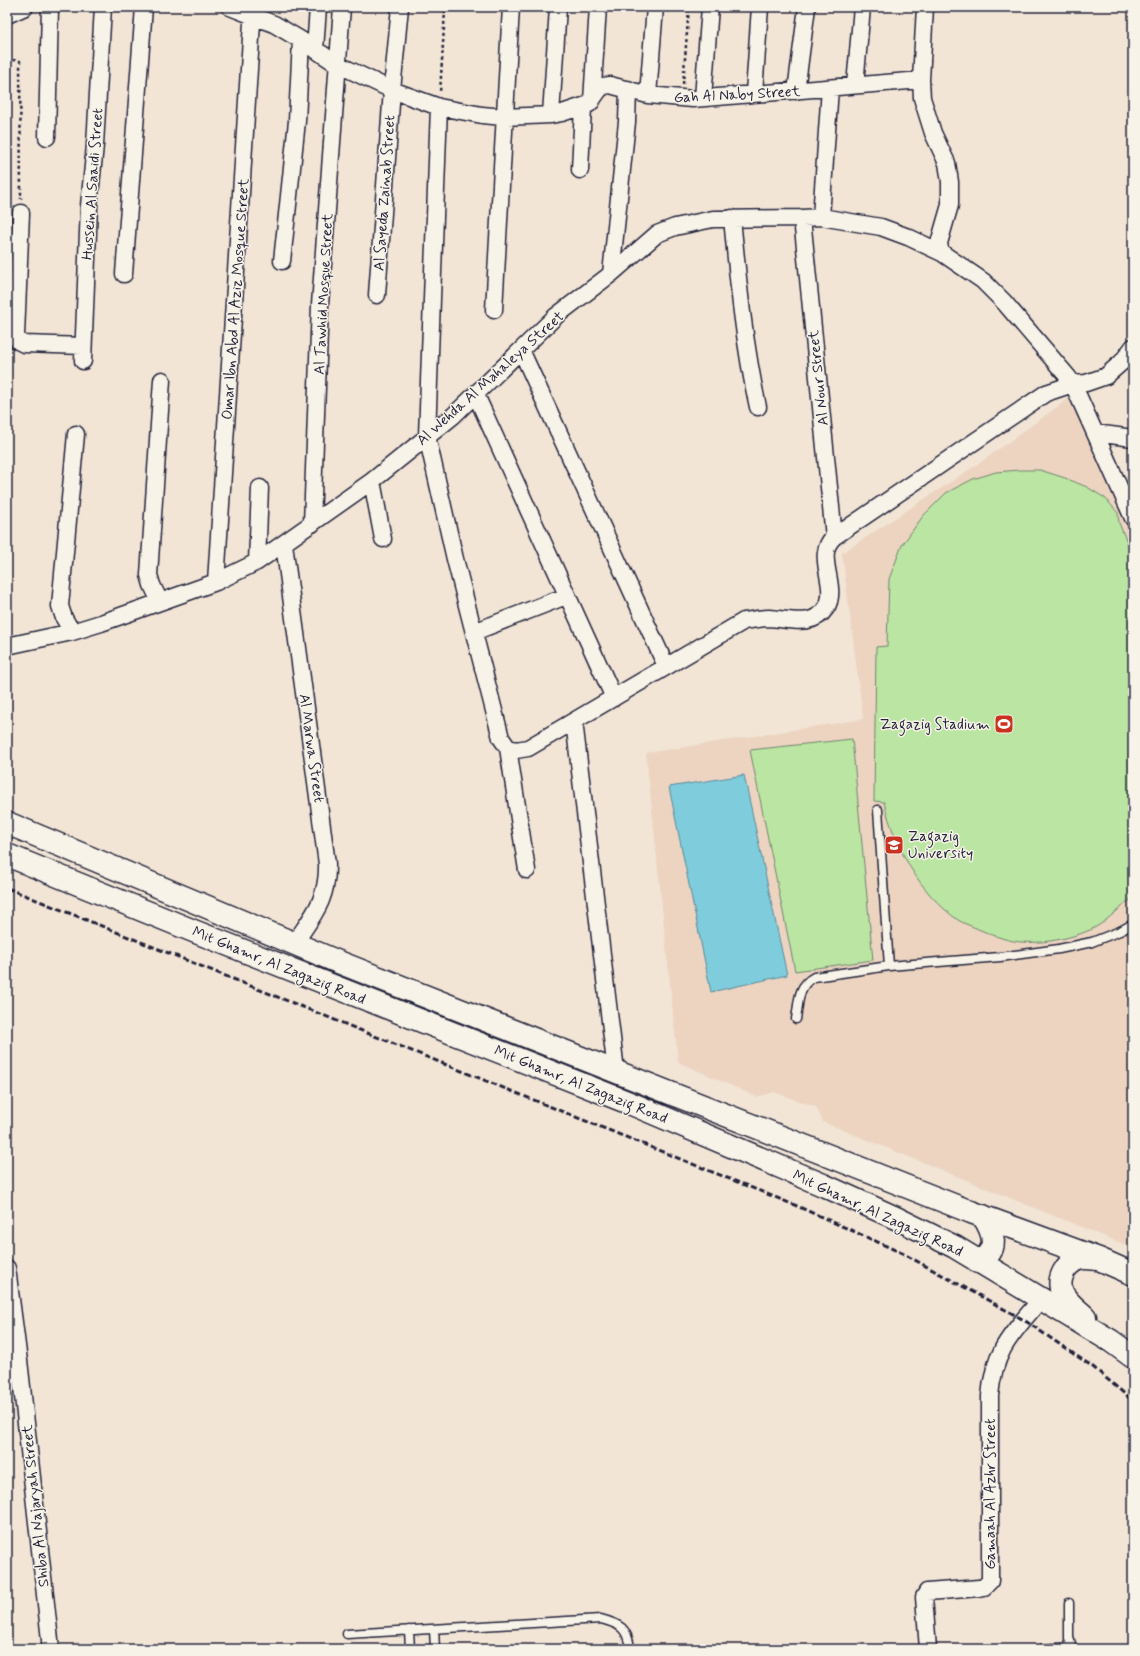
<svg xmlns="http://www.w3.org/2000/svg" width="1140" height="1656" font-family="Mynerve,sans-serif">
<rect width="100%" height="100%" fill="#f2e5d6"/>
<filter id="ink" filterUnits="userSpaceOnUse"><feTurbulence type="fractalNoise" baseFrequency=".025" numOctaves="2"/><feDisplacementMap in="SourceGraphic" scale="8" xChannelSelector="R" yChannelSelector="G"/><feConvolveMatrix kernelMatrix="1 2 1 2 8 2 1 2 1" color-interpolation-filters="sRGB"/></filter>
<g filter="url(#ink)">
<path fill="#ecd4c1" d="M1075,394L1133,531V1248L823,1122L816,1107L774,1092L757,1097L678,1062L646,753L863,719L842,553L981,462Z"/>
<path fill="#bbe5a2" stroke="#6e846e" d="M1019,470H1040L1065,478L1087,487L1105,498L1118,513L1119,523L1133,556V895L1129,901C1117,910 1104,924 1090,930C1067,940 1033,946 1009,940C999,938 988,933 978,929C972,926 964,924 958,920C919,892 895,848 884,802L874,801L876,647L887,646L889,579L902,545L923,516L946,493L973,479L996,472Z
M852,739L873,960L795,971L750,750Z"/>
<path fill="#7fcddc" stroke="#5a899c" d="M744,775L787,975L711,992L669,787Z"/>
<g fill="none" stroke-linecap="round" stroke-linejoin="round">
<g stroke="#22223b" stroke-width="11">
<path id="lane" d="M878,810L889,966
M796,1019C799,1003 797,986 814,977L889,966L1000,957L1059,949L1092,942L1120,931L1133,924
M1069,1603V1638L1073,1649
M434,1629L435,1649
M409,1630L410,1649
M347,1634L601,1619C620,1624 628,1628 630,1649
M1042,1649L1072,1647"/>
</g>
<g stroke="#22223b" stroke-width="19">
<path id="street" d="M230,7L274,24L301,40L337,64L392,90L439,107L482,115L504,117L551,115L562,113L589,104L599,90L604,86L610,85L648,95L693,99L921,80
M925,7L921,80L922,98L933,133L947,163L950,182V205L939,243L940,249L942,253L983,281L1004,302L1068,377L1073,384L1133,518
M7,15L25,7
M315,50L318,7
M855,85L862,7
M796,91L807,7
M754,93L760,7
M648,95L655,7
M703,98L710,7
M592,101L598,7
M439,107L427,436L455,559L501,738L508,748L516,750L528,748L744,621C752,620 761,618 769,618C789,619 813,628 826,608C840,587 813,555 834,537L1046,393L1073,384L1086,383L1106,376L1122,362L1133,347
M551,115L558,7
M47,137L50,7
M580,170L583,107
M21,213L16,335L18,341L24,344L83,346
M821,217L830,88
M732,218C738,281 744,344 758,407
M802,218L834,537
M282,261L297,121L301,40
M124,274L144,7
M611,274L627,122L628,89
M377,295L392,90L400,7
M494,310L511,7
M521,350L666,666
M83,361L89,206L95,145L103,7
M476,395L614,698
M1095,433L1133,438
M372,481L383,539
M312,524L320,305L342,7
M284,544L327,864C328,900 313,915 294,944
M257,562L260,488
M216,582L253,7
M160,602L152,585L149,575L162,380
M72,632L64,618L60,606L76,434
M474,632L566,596
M7,646L72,632L101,623L216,582L257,562L372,481L453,416L556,316L611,274L657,234L675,227L713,219L802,218L821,217L881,227L908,237L942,253
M574,721L616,1071
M508,748L527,870
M7,1268L20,1369L51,1649
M928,1649L924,1597L927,1592L979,1588L984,1587L990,1581V1396C994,1349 1012,1334 1041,1299"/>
</g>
<g stroke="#22223b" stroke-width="25">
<path id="highway" d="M7,823L336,961L971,1212L1099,1259L1133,1274
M7,855L196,932L632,1104L823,1185L898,1219L955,1247L1111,1341L1133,1357
M978,1262C1000,1251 994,1233 983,1216
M1085,1317C1078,1310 1066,1302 1062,1292C1057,1279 1065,1264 1078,1259C1084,1257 1090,1258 1096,1259"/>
</g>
<path stroke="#22223b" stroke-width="2.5" stroke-dasharray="3 3" stroke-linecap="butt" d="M415,8L445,10L440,93
M7,59L20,61L21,199
M683,84L689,7"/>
<use href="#lane" stroke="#f7f3e8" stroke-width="8"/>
<use href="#street" stroke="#f7f3e8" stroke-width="16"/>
<use href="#highway" stroke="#f7f3e8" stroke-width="22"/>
<path stroke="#22223b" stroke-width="3" stroke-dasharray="6 3" stroke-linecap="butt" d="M7,888L797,1206L902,1253L1024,1320L1093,1367L1133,1401"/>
</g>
</g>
<defs>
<g id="stadium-square" transform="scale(1)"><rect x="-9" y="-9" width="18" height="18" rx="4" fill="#c8321e" stroke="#f7f3e8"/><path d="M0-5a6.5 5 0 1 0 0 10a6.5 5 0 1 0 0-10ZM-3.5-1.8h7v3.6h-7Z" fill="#fff"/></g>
<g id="university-square" transform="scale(1)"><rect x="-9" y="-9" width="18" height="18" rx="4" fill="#c8321e" stroke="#f7f3e8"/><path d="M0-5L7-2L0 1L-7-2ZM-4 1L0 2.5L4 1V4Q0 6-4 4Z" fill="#fff"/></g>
</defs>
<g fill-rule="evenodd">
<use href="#stadium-square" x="1004" y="724"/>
<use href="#university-square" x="894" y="845"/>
</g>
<g text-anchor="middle" stroke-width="3" stroke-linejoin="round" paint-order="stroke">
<g font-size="15" fill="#22223b" stroke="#f7f3e8">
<text transform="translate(737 94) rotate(-3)" y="5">Gah Al Naby Street</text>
<text transform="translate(92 184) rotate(-86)" y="5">Hussein Al Saaidi Street</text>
<text transform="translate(384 193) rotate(-86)" y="5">Al Sayeda Zainab Street</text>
<text transform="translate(323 294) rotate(-87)" y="5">Al Tawhid Mosque Street</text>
<text transform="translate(235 299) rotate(-86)" y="5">Omar Ibn Abd Al Aziz Mosque Street</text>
<text transform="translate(490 378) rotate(-42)" y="5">Al Wehda Al Mahaleya Street</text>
<text transform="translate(818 378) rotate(-96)" y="5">Al Nour Street</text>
<text transform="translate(312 748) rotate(82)" y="5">Al Marwa Street</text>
<text transform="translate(279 965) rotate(22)" y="5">Mit Ghamr, Al Zagazig Road</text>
<text transform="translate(581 1084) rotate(22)" y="5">Mit Ghamr, Al Zagazig Road</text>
<text transform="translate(878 1213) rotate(25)" y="5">Mit Ghamr, Al Zagazig Road</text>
<text transform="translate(990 1494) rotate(-90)" y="5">Gamaah Al Azhr Street</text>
<text transform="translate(35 1506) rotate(-96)" y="5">Shiba Al Najaryah Street</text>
</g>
<g font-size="15" fill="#22223b" stroke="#f7f3e8" text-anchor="end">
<text x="990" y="729">Zagazig Stadium</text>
<text x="908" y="841" text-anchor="start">Zagazig<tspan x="908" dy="17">University</tspan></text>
</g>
</g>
<rect width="1140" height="1656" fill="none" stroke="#f7f3e8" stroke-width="24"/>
<rect x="12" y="12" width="1116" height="1632" fill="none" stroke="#22223b" stroke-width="1.5" filter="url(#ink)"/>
</svg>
